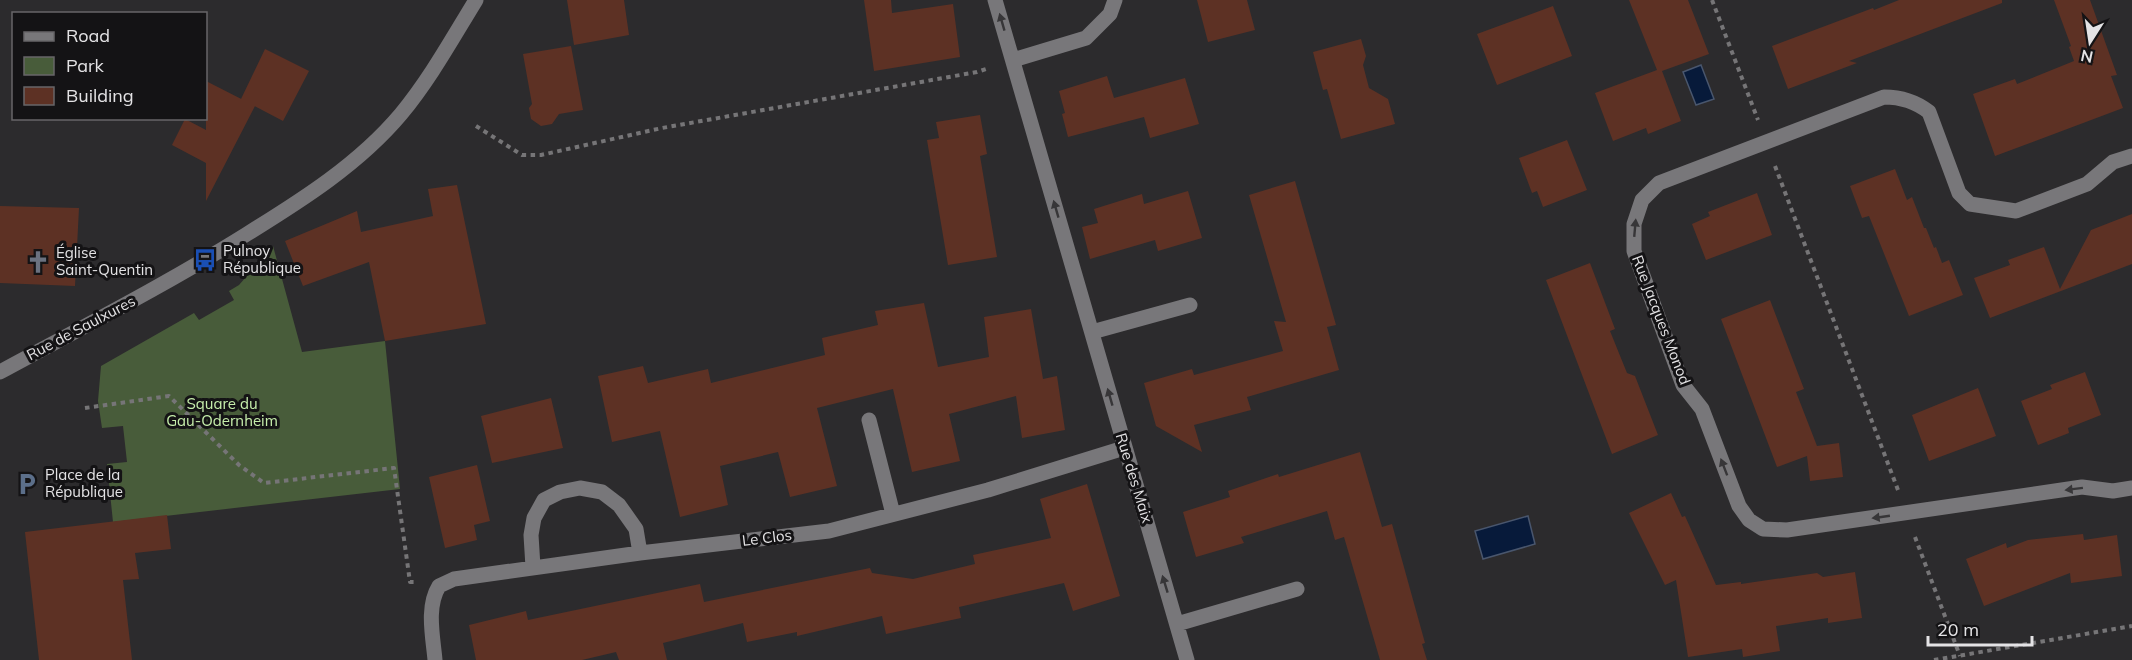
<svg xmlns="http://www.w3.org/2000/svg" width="2132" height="660" font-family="Mulish,sans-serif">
<rect width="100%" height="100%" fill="#2c2b2d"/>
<path fill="#485c3a" d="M273,246L302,352L385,341L400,489L113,522L107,464L127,462L123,426L102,428L98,401L101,366L194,313L199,320L234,300L229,291L239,285Z"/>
<path fill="#071a3a" stroke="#49566d" stroke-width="1.5" d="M1701,65L1714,99L1696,105L1683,72Z
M1528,516L1535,544L1483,559L1475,531Z"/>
<path fill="#5d3124" d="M567,0H624L629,35L574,45Z
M864,0H891L892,13L953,4L960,57L874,71Z
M1197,0H1247L1255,30L1208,42Z
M1629,0H1688L1709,54L1662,71L1681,121L1648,134L1646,128L1613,141L1595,93L1657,70Z
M1899,0H2002V3L1849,61L1857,63L1788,89L1772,46L1873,8L1874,10Z
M2054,0H2090L2117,75L2111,76L2123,108L1995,156L1973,94L2015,79L2017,84L2074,61L2069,47L2071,46Z
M1553,6L1572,56L1497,85L1477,34Z
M1361,39L1366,56L1363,65L1369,88L1388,99L1395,124L1341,139L1327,89L1323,90L1313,52Z
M571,46L583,110L559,114L552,124L541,126L531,119L529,108L532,104L523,54Z
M265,49L309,71L283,121L241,99Z
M1107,76L1114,98L1185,78L1199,124L1150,138L1144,117L1068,137L1062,114L1065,113L1059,91Z
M206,81L255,106L206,201V163L172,145L185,119L206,130Z
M980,115L987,154L980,156L997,257L948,265L927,140L939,138L936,122Z
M1567,140L1587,190L1543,207L1537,191L1532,193L1519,158Z
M1895,169L1907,200L1912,197L1924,228H1926L1934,248L1936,247L1942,263L1949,260L1963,295L1909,316L1869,216L1862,218L1850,186Z
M1295,181L1336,325L1327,327L1339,370L1247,397L1251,410L1194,425L1202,452L1156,426L1144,383L1192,369L1194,375L1283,351L1274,321L1286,322L1249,195Z
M457,185L486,324L385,341L369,262L303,286L285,241L357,211L361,232L433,216L428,189Z
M1188,191L1202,238L1158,251L1155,240L1090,259L1082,227L1098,223L1094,209L1142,194L1144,204Z
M1757,193L1772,235L1706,260L1692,224L1710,216L1708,212Z
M0,206L79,208L75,286L0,283Z
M2132,214V264L1990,318L1974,278L2010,265L2008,260L2044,247L2060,289L2091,230Z
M1590,263L1615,329L1610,331L1627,373L1635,376L1658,435L1612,454L1546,280Z
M1770,300L1804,389L1796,392L1817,446L1839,443L1843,477L1810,481L1807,456L1777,467L1721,319Z
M924,303L938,367L989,357L984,317L1031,309L1043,379L1057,376L1065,430L1022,438L1016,396L949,414L960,461L912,472L893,389L817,408L837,486L790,497L778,452L720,466L728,505L680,517L660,431L612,442L598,376L643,366L648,383L708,369L711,383L825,355L822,338L878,325L875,311Z
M2085,372L2101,415L2068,428L2069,433L2038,445L2021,401L2052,389L2050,385Z
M1978,388L1996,436L1929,461L1912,415Z
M551,398L563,448L492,463L481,416Z
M1360,452L1382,527L1392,524L1425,643L1422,644L1427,660H1380L1344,537L1335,540L1327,511L1241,537L1244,543L1196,557L1183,512L1230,497L1228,491L1278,474L1279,477Z
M477,465L490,521L474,525L477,540L445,548L429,477Z
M1087,484L1120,596L1073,611L1064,583L959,607L961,618L886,634L882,616L797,636V632L747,642L743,623L663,643L667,660H619L616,652L582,660H476L469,625L526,611L528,620L700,584L704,602L870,568L872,573L913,579L975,564L973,555L1051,538L1040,499Z
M1671,493L1682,517L1685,516L1716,585L1741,582V584L1817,573L1823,577L1855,572L1862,618L1828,623V618L1776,626L1780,651L1743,657L1742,649L1688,657L1676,580L1665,585L1629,513Z
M167,515L171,549L135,553L139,579L123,580L132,660H39L25,532Z
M2083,534L2084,540L2117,535L2122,576L2071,583L2070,573L1984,606L1966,559L2006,543L2007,548L2028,540Z"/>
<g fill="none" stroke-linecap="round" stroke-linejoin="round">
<path stroke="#767577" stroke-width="4" stroke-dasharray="4.5 4.5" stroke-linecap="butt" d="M1712,0L1758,120
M476,126L522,155H541L662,128L977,72L989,68
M1775,166L1898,490
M85,408L169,396L239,465L264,483L394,468L410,582H414
M1915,537L1960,656
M1934,660L2132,626"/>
<path stroke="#78777a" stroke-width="15" d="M995,0L1187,660
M1013,60L1086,38L1110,14L1115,0
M2132,156L2113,162L2087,184L2016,211L1970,204L1959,193L1929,112C1915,101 1901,97 1884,97L1659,183L1642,200L1634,224V251L1683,385L1702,409L1739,506L1749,520L1763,529L1787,530L2082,487L2113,491L2132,488
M1092,332L1190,305
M0,372C83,327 167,284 247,234C302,200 359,164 401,114C430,79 452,39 476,0
M869,420L893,514
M533,567L531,535L534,518L544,500L560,492L580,488L602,492L619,505L636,529L640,553
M1177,624L1297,589
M435,660C433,637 426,607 439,586L454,579L640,553L829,531L988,490L1124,448"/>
</g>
<defs><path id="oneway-solid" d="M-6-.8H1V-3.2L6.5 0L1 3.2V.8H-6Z" transform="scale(1.5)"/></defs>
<g fill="#373638">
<use href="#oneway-solid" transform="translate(1002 22) rotate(-106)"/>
<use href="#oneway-solid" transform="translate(1056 209) rotate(-106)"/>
<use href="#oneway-solid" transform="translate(1635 228) rotate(-85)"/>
<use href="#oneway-solid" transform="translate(1110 397) rotate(-106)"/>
<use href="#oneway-solid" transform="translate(1724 467) rotate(-111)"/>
<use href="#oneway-solid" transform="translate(2074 489) rotate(173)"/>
<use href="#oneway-solid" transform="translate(1881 517) rotate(172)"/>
<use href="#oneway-solid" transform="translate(1165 584) rotate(-107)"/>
</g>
<defs>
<g id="bus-bare" transform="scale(1.8)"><path d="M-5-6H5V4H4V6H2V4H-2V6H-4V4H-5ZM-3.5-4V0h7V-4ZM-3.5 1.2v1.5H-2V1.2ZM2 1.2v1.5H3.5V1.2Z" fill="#1a4fb4" stroke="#141315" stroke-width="2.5" paint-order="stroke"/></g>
<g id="church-bare" transform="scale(1.8)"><path d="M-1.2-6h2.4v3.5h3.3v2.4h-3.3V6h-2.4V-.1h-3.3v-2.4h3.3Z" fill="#6b7280" stroke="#141315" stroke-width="2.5" paint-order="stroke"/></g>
<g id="parking-bare" transform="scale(1.8)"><path d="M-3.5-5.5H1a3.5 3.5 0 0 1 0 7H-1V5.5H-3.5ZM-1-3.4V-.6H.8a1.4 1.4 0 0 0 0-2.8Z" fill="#5c6f8a" stroke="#141315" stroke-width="2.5" paint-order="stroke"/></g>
</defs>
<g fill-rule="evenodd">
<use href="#bus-bare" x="205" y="260"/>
<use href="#church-bare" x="38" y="262"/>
<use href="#parking-bare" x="27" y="484"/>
</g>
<g text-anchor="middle" stroke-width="6" stroke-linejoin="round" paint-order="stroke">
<g font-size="15" fill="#e4e3e5" stroke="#141315" text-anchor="start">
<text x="223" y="256">Pulnoy<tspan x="223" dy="17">République</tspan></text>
<text x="56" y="258">Église<tspan x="56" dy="17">Saint-Quentin</tspan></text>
<text x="45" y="480">Place de la<tspan x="45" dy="17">République</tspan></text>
</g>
<g font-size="15" fill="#e4e3e5" stroke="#141315">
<text transform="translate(1661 320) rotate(69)" y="5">Rue Jacques Monod</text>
<text transform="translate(81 328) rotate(-28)" y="5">Rue de Saulxures</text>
<text transform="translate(1134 478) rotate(73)" y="5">Rue des Maix</text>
<text transform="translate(767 538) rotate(-7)" y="5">Le Clos</text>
</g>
<g font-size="15" fill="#c6eeab" stroke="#141315">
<text x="222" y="409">Square du<tspan x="222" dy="17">Gau-Odernheim</tspan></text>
</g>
</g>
<rect x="12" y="12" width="195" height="108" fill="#141315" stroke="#676668" stroke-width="1.5"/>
<rect x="24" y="32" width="30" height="9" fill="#78777a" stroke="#676668" stroke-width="1.5"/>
<text x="66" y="42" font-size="18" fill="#e4e3e5">Road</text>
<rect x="24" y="57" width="30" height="18" fill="#485c3a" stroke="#676668" stroke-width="1.5"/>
<text x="66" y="72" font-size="18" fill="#e4e3e5">Park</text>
<rect x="24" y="87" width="30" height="18" fill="#5d3124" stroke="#676668" stroke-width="1.5"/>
<text x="66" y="102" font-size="18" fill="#e4e3e5">Building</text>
<g transform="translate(2090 42) rotate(192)" stroke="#141315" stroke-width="4.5" paint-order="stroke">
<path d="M0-4.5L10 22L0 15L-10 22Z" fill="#e4e3e5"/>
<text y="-9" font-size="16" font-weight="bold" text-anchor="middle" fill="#e4e3e5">N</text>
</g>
<path d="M1928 636v9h104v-9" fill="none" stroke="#e4e3e5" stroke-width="3"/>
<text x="1937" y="636" font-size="18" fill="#e4e3e5" stroke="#141315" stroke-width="4.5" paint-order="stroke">20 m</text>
</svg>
